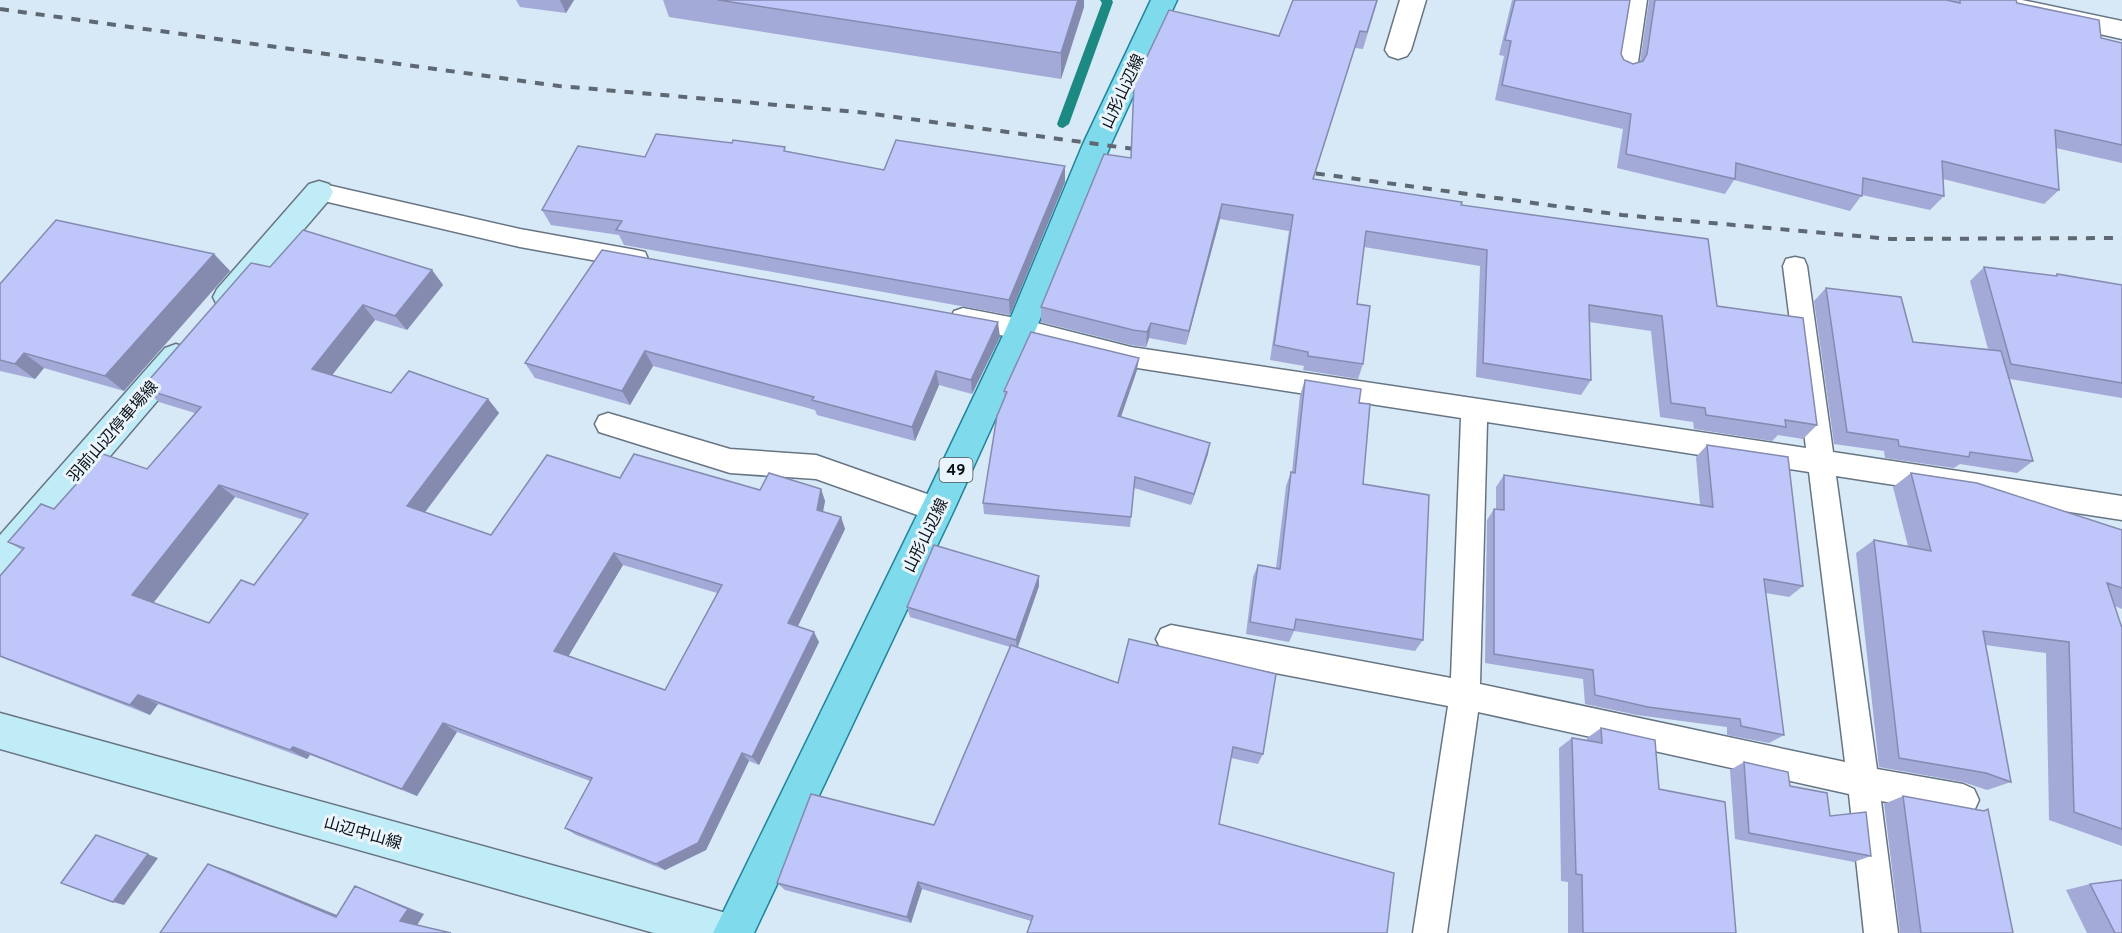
<svg xmlns="http://www.w3.org/2000/svg" width="2122" height="933" font-family="Overpass,'Noto Sans JP',sans-serif">
<rect width="100%" height="100%" fill="#d7e8f7"/>
<g fill="none" stroke-linecap="round" stroke-linejoin="round">
<path fill="#1c8a82" fill-rule="evenodd" d="M1100,0H1112L1113,2L1069,124L1063,128L1059,127L1057,124L1102,3Z"/>
<g stroke="#677583" stroke-width="3">
<path id="service" d="M1627,0H1647L1637,69L1634,74L1626,77L1618,74L1615,69Z
M319,183L520,229L636,250L645,252L648,259L645,266L636,268L520,247L311,198L307,192L311,186Z
M1795,257L1804,259L1807,266L1833,452L2122,496V520L1836,476L1877,769L1963,784L1974,789L1979,800L1974,811L1963,816L1881,801L1898,933H1864L1849,794L1478,712L1447,933H1413L1448,706L1171,653L1161,649L1156,639L1161,629L1171,625L1451,678L1461,418L1131,367L1021,339L963,328L954,325L951,318L954,311L963,308L1021,319L1131,347L1806,448L1783,266L1786,259ZM1487,422L1809,472L1845,762L1480,684Z
M608,413L730,449L816,455L947,501L951,510L947,519L937,522L816,479L730,473L599,432L595,424L599,416Z"/>
</g>
<g stroke="#677583" stroke-width="3">
<path id="minor" d="M1400,0H1426L1411,50L1407,56L1398,59L1389,56L1385,50Z
M1969,0H2022L2122,21V39L1982,8L1973,6Z"/>
</g>
<g stroke="#677583" stroke-width="3">
<path id="secondary" d="M319,181L329,184L333,192L329,200L239,305L228,309L217,305L213,297L217,289L309,184Z
M176,344L187,348L192,357L187,366L12,571L0,576V535L165,348Z
M0,713L726,913L740,919L746,933H654L0,749Z"/>
</g>
<g stroke="#1f8399" stroke-width="3">
<path id="primary" d="M1151,0H1177L1111,144L1036,329L954,510L754,933H713L925,499L1006,329L1083,144Z"/>
</g>
<use href="#service" fill="#fff" fill-rule="evenodd"/>
<use href="#minor" fill="#fff" fill-rule="evenodd"/>
<use href="#secondary" fill="#bfecf6" fill-rule="evenodd"/>
<use href="#primary" fill="#7fdaec" fill-rule="evenodd"/>
<path stroke="#5e6872" stroke-width="4" stroke-dasharray="9 9" stroke-linecap="butt" d="M0,9L559,86L858,112L1149,151
M1298,171L1622,215L1891,239L2122,238"/>
</g>
<path fill="#a3aad7" fill-rule="evenodd" d="M516,0H574L566,13L520,7Z
M663,0H1084V7L1061,79L669,17Z
M1378,0L1363,49L1355,48L1313,179L1461,205L1717,306L1817,425L1803,439L1778,435L1772,441L1694,429L1693,422L1660,417L1651,331L1589,322L1591,380L1581,395L1476,377L1480,266L1364,247L1357,304L1363,364L1358,379L1303,370L1304,366L1270,360L1289,231L1220,219L1186,345L1149,338L1146,347L1131,345L1041,322V307L1131,158L1134,84L1279,36Z
M1512,0H1630L1621,54L1624,60L1633,64L1640,62L1649,0H2016L2017,3L2101,38L2122,43V163L2056,148L2059,190L2044,204L1943,179L1944,196L1930,210L1862,195L1850,211L1734,180L1725,194L1617,168L1623,129L1495,100L1504,56L1499,55Z
M732,143L786,151L884,170L1065,182L1010,315L624,245L619,235L551,225L542,210L645,157Z
M602,250L1000,337L972,394L939,385L915,441L817,415L815,410L653,366L630,405L535,378L525,363Z
M214,254L230,271L124,391L44,368L35,379L0,371V284Z
M270,267L432,270L443,285L407,330L375,320L332,375L391,393L488,399L499,413L424,512L491,535L620,478L760,490L821,489L825,501L823,512L841,517L845,529L798,626L819,642L759,765L749,761L706,850L665,870L576,835L565,828L590,781L457,732L417,796L310,755L307,759L158,704L150,715L0,657V576L22,550L8,542L54,509L147,469L195,413L159,402L142,388ZM235,497L304,520L254,585L209,623L153,603ZM623,565L717,593L665,690L568,656Z
M1984,267L2055,276L2057,274L2122,285V398L2010,379L2033,461L2017,473L1960,464L1954,468L1885,458L1884,451L1834,444L1814,301L1826,288L1913,342L1988,349L1970,281Z
M1137,370L1121,417L1208,454L1191,505L1134,488L1130,527L984,514L983,503L1004,399V391Z
M1305,380L1359,403L1363,484L1423,640L1415,651L1294,631L1289,642L1246,634L1253,577L1258,565L1276,568L1286,486L1291,472H1292L1300,395Z
M1707,445L1803,586L1789,597L1766,593L1784,735L1769,743L1727,735V727L1637,715L1585,704L1583,679L1485,663L1487,520L1494,509H1496V487L1504,475L1700,505L1696,457Z
M1911,473L2122,530V609L2115,606L2122,628V846L2049,820L2046,653L1985,645L2011,782L1987,790L1963,782L1879,767L1856,553L1874,540L1908,546L1893,487Z
M1039,576V586L1018,647L1263,754L1258,764L1231,758L1031,921L922,889L911,923L785,890L777,883L934,825L1010,647L910,617L907,607Z
M1601,728L1659,789L1736,933H1568V882L1561,881L1559,748L1572,738L1587,740V738Z
M1744,762L1790,786L1830,816L1871,856L1854,862L1735,839L1730,770Z
M1903,796L2013,933H1900L1884,804Z
M2090,884L2122,933H2087L2066,890Z"/>
<path fill="#858baf" d="M560,0H574L566,13Z
M1078,0H1084V7L1061,79V53Z
M1360,31L1355,48L1308,195L1313,179Z
M1065,166V182L1010,315L1009,300Z
M1222,204L1220,219L1186,345L1189,331Z
M214,254L230,271L124,391L105,376Z
M432,270L443,285L407,330L395,316Z
M363,305L375,320L326,383L312,369Z
M998,322L1000,337L972,394L971,380Z
M1151,323L1149,338L1146,347L1147,332Z
M645,351L653,366L630,405L622,391Z
M24,353L44,368L35,379L15,364Z
M1139,358L1137,370L1117,428L1118,416Z
M936,371L939,385L915,441L912,427Z
M488,399L499,413L420,519L407,506Z
M1210,443L1208,454L1191,505L1194,494Z
M219,485L235,497L151,606L132,595Z
M821,489L825,501L821,522L817,510Z
M841,517L845,529L794,634L788,623Z
M614,553L623,565L565,662L554,651Z
M1039,576V586L1017,649L1016,640Z
M814,632L819,642L759,765L752,757Z
M138,695L158,704L150,715L130,705Z
M443,723L457,732L417,796L402,789Z
M293,747L310,755L307,759L290,750Z
M742,753L749,761L706,850L665,870L656,864Z
M96,835L158,858L124,905L113,902Z
M208,864L229,871L354,922L336,917Z
M918,882L922,889L911,923L907,917Z
M355,886L373,893L424,914L416,927L400,921Z"/>
<path fill="#bec6fa" stroke="#858baf" stroke-width="1.5" fill-rule="evenodd" d="M718,0H1078L1061,53Z
M1293,0H1377L1367,32L1360,31L1313,179L1462,202L1461,205L1708,239L1717,306L1803,318L1817,425L1785,420L1786,427L1706,415L1705,408L1671,403L1662,316L1589,305L1591,380L1483,363L1487,250L1366,231L1357,304L1370,306L1363,364L1308,356V352L1274,345L1293,215L1222,204L1189,331L1151,323L1147,332L1133,330L1041,307L1104,154L1131,158L1134,84L1169,10L1279,36Z
M1515,0H1630L1621,54L1624,60L1633,64L1643,61L1647,54L1655,0H1946L1960,3V0H2016L2017,3L2099,20L2101,38L2122,43V145L2055,130L2059,190L1942,161L1944,196L1863,178L1862,196L1736,163L1735,179L1626,154L1631,114L1502,85L1511,41L1505,40Z
M656,134L732,143L733,140L785,147L784,151L884,170L896,140L1065,166L1009,300L616,230L622,221L542,210L578,146L645,157Z
M56,220L214,254L105,376L24,353L15,364L0,360V284Z
M303,230L432,270L395,316L363,305L312,369L391,393L409,371L488,399L407,506L491,535L547,455L620,478L634,454L760,490L769,473L821,489L817,510L841,517L788,623L814,632L752,757L742,753L698,843L656,864L565,828L592,778L443,723L402,789L293,747L290,750L138,695L130,705L0,656V576L24,548L8,542L41,504L54,509L103,454L147,469L201,407L142,388L251,263L270,267ZM219,485L308,514L254,585L241,580L209,623L132,595ZM614,553L722,585L665,690L554,651Z
M602,250L998,322L971,380L936,371L912,427L812,400L814,397L645,351L622,391L525,363Z
M1984,267L2057,276V274L2122,285V383L2011,364Z
M1826,288L1901,297L1913,342L2001,351L2033,461L1970,452L1969,457L1899,446L1898,440L1847,432Z
M1031,332L1139,358L1118,416L1210,443L1194,494L1135,477L1131,517L983,503L997,416L1007,392L1004,391Z
M1305,380L1361,389L1359,403L1370,404L1363,484L1429,495L1423,640L1296,619L1294,630L1250,622L1258,565L1280,569L1291,472L1295,473Z
M1707,445L1788,457L1803,586L1764,579L1784,735L1741,726L1740,719L1648,707L1595,695L1593,670L1494,654V509L1504,510V475L1713,507Z
M1911,473L1977,483L2122,530V588L2107,583L2122,628V829L2074,812L2069,642L1983,631L2011,782L1986,773L1899,758L1874,540L1931,551Z
M934,545L1039,576L1016,640L907,607Z
M1129,639L1276,674L1263,754L1233,747L1219,824L1394,873L1387,933H1027L1033,916L918,882L907,917L777,883L811,794L934,825L1011,645L1118,683Z
M1601,728L1655,740L1659,789L1725,802L1736,933H1583L1582,875L1576,874L1572,738L1602,743Z
M1744,762L1788,772L1790,786L1827,793L1830,816L1866,812L1871,856L1749,833Z
M1903,796L1984,811L1988,809L2013,933H1921Z
M96,835L148,854L113,902L61,883Z
M208,864L336,917L355,886L408,909L400,921L451,933H160Z
M2122,880V933H2115L2090,884Z"/>
<g text-anchor="middle" stroke-width="6" stroke-linejoin="round" paint-order="stroke">
<rect fill="#eaf4fd" stroke="#4d545a" stroke-width="1.5" x="939.5" y="458" width="33" height="24" rx="4.5"/>
<g font-size="15" font-weight="bold" fill="#0a0f14">
<text x="956" y="475">49</text>
</g>
<g font-size="16" fill="#0a0f14" stroke="#eaf4fd">
<text transform="translate(1122 91) rotate(-65)" y="6">山形山辺線</text>
<text transform="translate(112 431) rotate(-49)" y="6">羽前山辺停車場線</text>
<text transform="translate(925 535) rotate(-64)" y="6">山形山辺線</text>
<text transform="translate(363 832) rotate(16)" y="6">山辺中山線</text>
</g>
</g>
</svg>
